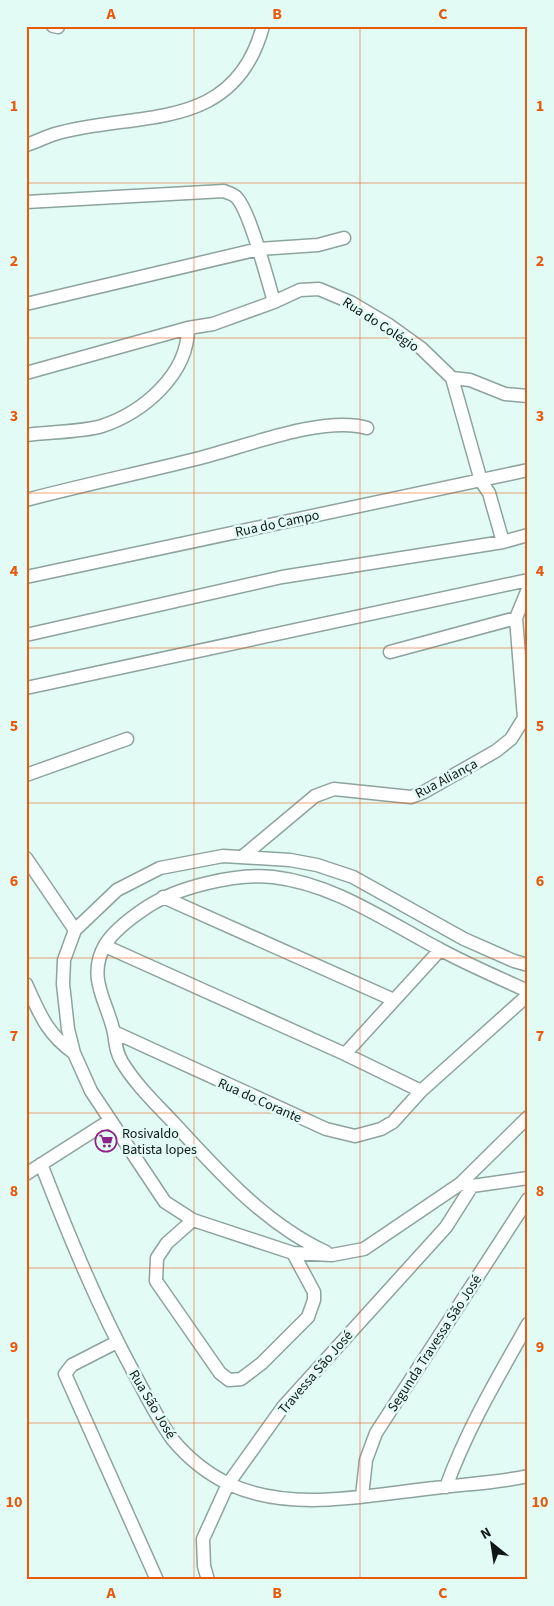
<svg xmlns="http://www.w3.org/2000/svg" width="554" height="1606" font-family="'Source Sans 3',sans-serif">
<rect width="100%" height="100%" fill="#e3fbf5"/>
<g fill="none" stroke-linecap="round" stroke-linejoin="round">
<g stroke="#8da39d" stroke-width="15">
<path id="street" d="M53,26L58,27
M26,145C36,142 45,137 55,134C137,110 234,135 263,26
M26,202L224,191C228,193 234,194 237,198C250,212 268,281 274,302L300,290L319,289L350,302L389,325L421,348L452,378L481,481L489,493L503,542
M26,304L259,249L318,245L344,238
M26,373L188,328L213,324L274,302
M452,378L470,380L505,394L528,396
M26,435C48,432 83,432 102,426C144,412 188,374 188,328
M26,500C83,485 140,473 196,459C242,448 322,415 367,428
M26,577L528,470
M26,635L282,577L503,542L528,535
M390,652L516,618
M26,688L528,580
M26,775L127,739
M242,857L315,796L334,789L411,797L424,792L496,751L511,739L524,718L516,618L528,589
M26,858L75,930
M163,897L394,1000
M105,946L345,1054L421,1091
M528,965L514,961L464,939L353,877L317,865L290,860L223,856L160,868L117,890L75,930L64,960L63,984L68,1029L74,1053L91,1091L165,1202L193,1220L293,1253L332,1255L364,1249L460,1184L528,1117
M26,984C40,1014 46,1033 74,1053
M114,1032L326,1129L355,1136L381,1129L393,1122L421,1091L528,995
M345,1054L440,950
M41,1164C69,1236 98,1307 135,1375C147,1397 158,1420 173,1440C188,1458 208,1474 229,1484C292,1513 368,1495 434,1488C465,1484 497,1483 528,1476
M26,1174L109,1121
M465,1185L472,1186L528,1178
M193,1220L167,1243L157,1258L156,1281L220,1373L229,1380L241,1379L262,1363L308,1317L314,1300V1292L293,1253
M326,1252C265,1224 217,1170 173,1122C155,1103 136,1085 122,1062C116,1052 116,1045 114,1033C108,1003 86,978 105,945C114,930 132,917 147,907C178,887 236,873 273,877C335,884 387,922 441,950C469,965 499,978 528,991
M117,1342L72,1365L65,1374L157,1580
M446,1487C467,1429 498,1377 528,1324
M362,1496L366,1460L376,1433L528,1199
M208,1580L204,1566L203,1539L228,1484L283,1407L446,1227L472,1186"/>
</g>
<use href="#street" stroke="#fff" stroke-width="12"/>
</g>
<path fill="none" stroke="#e8590c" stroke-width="1" stroke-opacity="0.55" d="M194,26V1580M360,26V1580M26,183H528M26,338H528M26,493H528M26,648H528M26,803H528M26,958H528M26,1113H528M26,1268H528M26,1423H528"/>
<defs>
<g id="supermarket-ring" transform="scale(1.125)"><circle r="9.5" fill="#e3fbf5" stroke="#8e2286" stroke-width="1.5"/><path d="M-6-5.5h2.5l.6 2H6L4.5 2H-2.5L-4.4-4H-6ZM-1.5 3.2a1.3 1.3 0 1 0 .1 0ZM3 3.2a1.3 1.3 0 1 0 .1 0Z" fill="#8e2286"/></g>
</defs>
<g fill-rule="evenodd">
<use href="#supermarket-ring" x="106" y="1141"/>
</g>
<g text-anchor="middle" stroke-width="5" stroke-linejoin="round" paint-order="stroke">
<g font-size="14" fill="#101816" stroke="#e3fbf5">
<text transform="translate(381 324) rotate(33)" y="5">Rua do Colégio</text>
<text transform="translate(277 523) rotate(-12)" y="5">Rua do Campo</text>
<text transform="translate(446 778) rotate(-28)" y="5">Rua Aliança</text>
<text transform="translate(260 1100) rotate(24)" y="5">Rua do Corante</text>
<text transform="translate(434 1343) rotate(-57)" y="5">Segunda Travessa São José</text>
<text transform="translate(315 1372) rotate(-49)" y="5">Travessa São José</text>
<text transform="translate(153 1404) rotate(59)" y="5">Rua São José</text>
</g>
<g font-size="14" fill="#101816" stroke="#e3fbf5" text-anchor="start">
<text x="122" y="1138">Rosivaldo<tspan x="122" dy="16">Batista lopes</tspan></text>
</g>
</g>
<rect width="554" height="1606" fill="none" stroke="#e3fbf5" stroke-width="55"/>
<g transform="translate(492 1544) rotate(330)" stroke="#e3fbf5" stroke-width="4" paint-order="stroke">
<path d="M0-4L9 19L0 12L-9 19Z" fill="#101816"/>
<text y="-8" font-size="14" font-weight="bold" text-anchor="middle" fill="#101816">N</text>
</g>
<rect x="28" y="28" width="498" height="1550" fill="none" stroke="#e8590c" stroke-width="2"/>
<g font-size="16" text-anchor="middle" font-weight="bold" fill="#e8590c">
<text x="111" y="19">A</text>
<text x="277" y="19">B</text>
<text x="443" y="19">C</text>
<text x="14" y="111">1</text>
<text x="540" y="111">1</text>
<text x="14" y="266">2</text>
<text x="540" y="266">2</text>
<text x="14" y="421">3</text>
<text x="540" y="421">3</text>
<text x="14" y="576">4</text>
<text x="540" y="576">4</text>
<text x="14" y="731">5</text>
<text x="540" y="731">5</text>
<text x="14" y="886">6</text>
<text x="540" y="886">6</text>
<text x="14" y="1041">7</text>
<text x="540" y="1041">7</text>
<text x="14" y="1196">8</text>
<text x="540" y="1196">8</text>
<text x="14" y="1352">9</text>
<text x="540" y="1352">9</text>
<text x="14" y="1507">10</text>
<text x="540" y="1507">10</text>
<text x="111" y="1598">A</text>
<text x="277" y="1598">B</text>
<text x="443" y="1598">C</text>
</g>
</svg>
